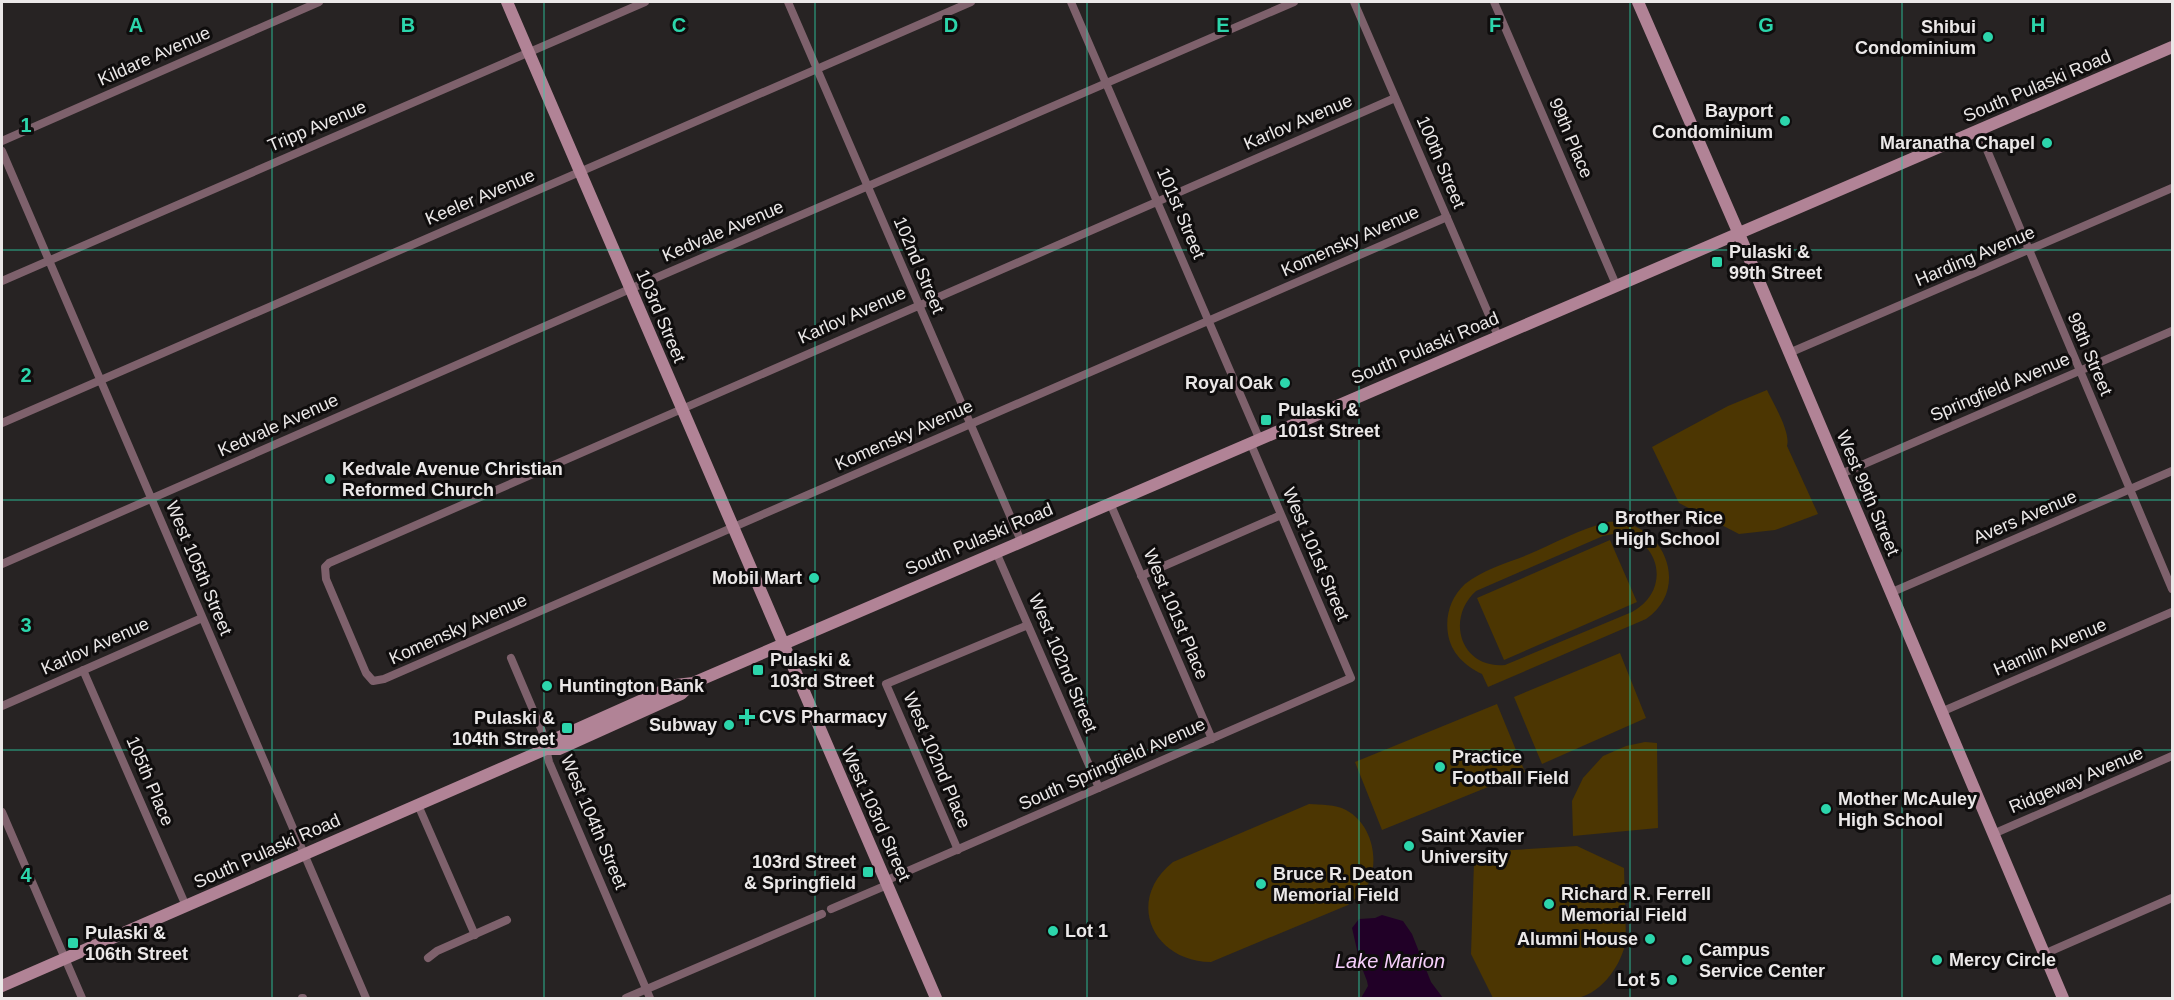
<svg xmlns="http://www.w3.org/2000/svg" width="2174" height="1000" font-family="Helvetica,sans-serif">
<rect width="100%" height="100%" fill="#272323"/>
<path fill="#4c3602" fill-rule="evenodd" d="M1767,390C1773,403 1791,432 1787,446L1818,514L1775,530L1739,534L1679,503L1652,447L1728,406Z
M1608,522C1662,518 1693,587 1646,619L1488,687L1482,674C1465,666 1451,653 1448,634C1445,615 1451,597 1465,584C1482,570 1507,563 1527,555C1553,544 1580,529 1608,522ZM1618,533C1662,540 1671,591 1632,612L1505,665C1461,669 1445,619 1476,591L1603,536Z
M1610,540L1637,602L1504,660L1477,598Z
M1620,653L1646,718L1542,764L1514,697Z
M1497,704L1525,772L1382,830L1355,762Z
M1645,742L1657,743L1658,828L1573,836L1572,801L1583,778L1603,756L1626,746Z
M1309,804C1321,805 1335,804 1346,810C1370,823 1379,855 1370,880C1366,890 1356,898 1348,905L1211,962C1152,961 1125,900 1173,862Z
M1577,846L1624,868L1626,940C1622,964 1603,992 1578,998C1569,1000 1558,998 1549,998C1531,998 1512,999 1493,998L1471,954L1474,862L1482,852Z"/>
<path fill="#210027" d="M1382,915L1403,921L1412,934L1431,982L1443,998H1361L1368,986L1367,981L1360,963L1352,928L1359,919L1375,918Z"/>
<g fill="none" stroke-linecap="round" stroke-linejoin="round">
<path stroke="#7e616c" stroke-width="8" d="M788,2L1021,541
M1071,2L1259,438
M1354,2L1498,336
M1494,2L1617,287
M1395,98L329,563L325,567L326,579L366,673L373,681L384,679L1447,217
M1979,131L2172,589
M2,141L319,2
M2,151L366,998
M2,281L645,2
M1789,353L2172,188
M2,423L971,2
M1841,474L2172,331
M1110,503L1212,739
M996,552L1099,788
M2,564L630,289L1294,2
M1141,576L1281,515
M1890,593L2172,471
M511,658L542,731L549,762L650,998
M83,670L186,906
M2,706L202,618
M1941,712L2172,612
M418,805L475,935
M2,812L82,998
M1993,834L2172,756
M958,850L886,684L1028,625
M885,881L1351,678L1250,442
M831,909L887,885
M2044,954L2172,898
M428,958L437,951L507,920
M302,998H303
M626,998L822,914"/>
<path stroke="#b18396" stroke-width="12" d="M507,2L936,998
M1638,2L1739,234L2063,998
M546,749L555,739L676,685L693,683L2172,47
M2,986L546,749H559L681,694L693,683"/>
</g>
<path fill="none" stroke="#2cd5ab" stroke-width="1.5" stroke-opacity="0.55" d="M272,2V998M544,2V998M815,2V998M1087,2V998M1359,2V998M1630,2V998M1902,2V998M2,250H2172M2,500H2172M2,750H2172"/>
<g fill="#2cd5ab" stroke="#0f0d0d" stroke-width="2">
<circle cx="1988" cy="37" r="6"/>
<circle cx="1785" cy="121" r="6"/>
<circle cx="2047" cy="143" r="6"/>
<rect x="1711" y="256" width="12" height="12" rx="3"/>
<circle cx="1285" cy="383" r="6"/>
<rect x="1260" y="414" width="12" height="12" rx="3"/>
<circle cx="330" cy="479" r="6"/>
<circle cx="1603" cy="528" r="6"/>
<circle cx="814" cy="578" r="6"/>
<rect x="752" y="664" width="12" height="12" rx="3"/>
<circle cx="547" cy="686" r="6"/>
<path d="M744 708h6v6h6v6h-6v6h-6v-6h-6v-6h6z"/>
<circle cx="729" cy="725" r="6"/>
<rect x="561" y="722" width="12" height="12" rx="3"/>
<circle cx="1440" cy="767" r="6"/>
<circle cx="1826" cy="809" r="6"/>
<circle cx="1409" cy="846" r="6"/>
<rect x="862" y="866" width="12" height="12" rx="3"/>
<circle cx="1261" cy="884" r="6"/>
<circle cx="1549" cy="904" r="6"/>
<circle cx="1053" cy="931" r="6"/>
<circle cx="1650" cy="939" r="6"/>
<rect x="67" y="937" width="12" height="12" rx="3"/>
<circle cx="1687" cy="960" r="6"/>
<circle cx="1937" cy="960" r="6"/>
<circle cx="1672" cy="980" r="6"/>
</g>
<g text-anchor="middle" stroke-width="6" stroke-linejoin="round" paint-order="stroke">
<g font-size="18" font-weight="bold" fill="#ebe8e8" stroke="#0f0d0d" text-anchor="start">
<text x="1976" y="33" text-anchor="end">Shibui<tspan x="1976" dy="21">Condominium</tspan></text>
<text x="1773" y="117" text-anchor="end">Bayport<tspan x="1773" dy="21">Condominium</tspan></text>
<text x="2035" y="149" text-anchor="end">Maranatha Chapel</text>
<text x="1729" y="258">Pulaski &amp;<tspan x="1729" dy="21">99th Street</tspan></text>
<text x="1273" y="389" text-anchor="end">Royal Oak</text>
<text x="1278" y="416">Pulaski &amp;<tspan x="1278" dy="21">101st Street</tspan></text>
<text x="342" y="475">Kedvale Avenue Christian<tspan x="342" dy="21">Reformed Church</tspan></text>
<text x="1615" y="524">Brother Rice<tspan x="1615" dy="21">High School</tspan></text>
<text x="802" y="584" text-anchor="end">Mobil Mart</text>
<text x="770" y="666">Pulaski &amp;<tspan x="770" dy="21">103rd Street</tspan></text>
<text x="559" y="692">Huntington Bank</text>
<text x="759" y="723">CVS Pharmacy</text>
<text x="555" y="724" text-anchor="end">Pulaski &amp;<tspan x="555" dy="21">104th Street</tspan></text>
<text x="717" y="731" text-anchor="end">Subway</text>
<text x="1452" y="763">Practice<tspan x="1452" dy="21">Football Field</tspan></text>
<text x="1838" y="805">Mother McAuley<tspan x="1838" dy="21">High School</tspan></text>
<text x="1421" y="842">Saint Xavier<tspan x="1421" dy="21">University</tspan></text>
<text x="856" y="868" text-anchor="end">103rd Street<tspan x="856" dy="21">&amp; Springfield</tspan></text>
<text x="1273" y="880">Bruce R. Deaton<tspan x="1273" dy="21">Memorial Field</tspan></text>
<text x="1561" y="900">Richard R. Ferrell<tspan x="1561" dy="21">Memorial Field</tspan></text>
<text x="1065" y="937">Lot 1</text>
<text x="85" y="939">Pulaski &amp;<tspan x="85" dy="21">106th Street</tspan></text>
<text x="1638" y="945" text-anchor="end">Alumni House</text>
<text x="1699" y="956">Campus<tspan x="1699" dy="21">Service Center</tspan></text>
<text x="1949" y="966">Mercy Circle</text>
<text x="1660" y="986" text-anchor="end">Lot 5</text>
</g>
<g font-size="18" fill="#ebe8e8" stroke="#0f0d0d">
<text transform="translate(154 56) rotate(-24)" y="6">Kildare Avenue</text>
<text transform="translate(2037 86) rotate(-23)" y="6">South Pulaski Road</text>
<text transform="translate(1298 122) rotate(-23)" y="6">Karlov Avenue</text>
<text transform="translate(317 126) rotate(-23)" y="6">Tripp Avenue</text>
<text transform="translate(1571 138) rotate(67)" y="6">99th Place</text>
<text transform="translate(1441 162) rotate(67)" y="6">100th Street</text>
<text transform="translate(480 197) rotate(-23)" y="6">Keeler Avenue</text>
<text transform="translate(1181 213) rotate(67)" y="6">101st Street</text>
<text transform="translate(723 231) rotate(-23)" y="6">Kedvale Avenue</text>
<text transform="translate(1350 241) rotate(-24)" y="6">Komensky Avenue</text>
<text transform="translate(1975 256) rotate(-23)" y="6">Harding Avenue</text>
<text transform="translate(919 265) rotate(67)" y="6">102nd Street</text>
<text transform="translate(852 315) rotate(-24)" y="6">Karlov Avenue</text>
<text transform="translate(661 316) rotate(67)" y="6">103rd Street</text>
<text transform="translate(1425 348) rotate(-23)" y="6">South Pulaski Road</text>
<text transform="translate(2090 354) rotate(67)" y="6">98th Street</text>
<text transform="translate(2000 387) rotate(-23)" y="6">Springfield Avenue</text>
<text transform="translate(278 425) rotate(-24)" y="6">Kedvale Avenue</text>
<text transform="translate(904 435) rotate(-24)" y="6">Komensky Avenue</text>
<text transform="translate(1868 493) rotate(67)" y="6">West 99th Street</text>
<text transform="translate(2025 517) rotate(-23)" y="6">Avers Avenue</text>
<text transform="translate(979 539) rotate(-23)" y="6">South Pulaski Road</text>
<text transform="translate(1316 554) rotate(67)" y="6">West 101st Street</text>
<text transform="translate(199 568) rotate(67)" y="6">West 105th Street</text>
<text transform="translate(1176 614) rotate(67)" y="6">West 101st Place</text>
<text transform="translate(458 629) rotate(-24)" y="6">Komensky Avenue</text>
<text transform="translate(95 646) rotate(-24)" y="6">Karlov Avenue</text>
<text transform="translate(2050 647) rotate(-23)" y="6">Hamlin Avenue</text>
<text transform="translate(1063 663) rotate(67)" y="6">West 102nd Street</text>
<text transform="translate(937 760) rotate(67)" y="6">West 102nd Place</text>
<text transform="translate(1112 764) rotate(-24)" y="6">South Springfield Avenue</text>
<text transform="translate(2076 780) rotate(-23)" y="6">Ridgeway Avenue</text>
<text transform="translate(150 781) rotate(67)" y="6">105th Place</text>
<text transform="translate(876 814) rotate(66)" y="6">West 103rd Street</text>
<text transform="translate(594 822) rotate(67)" y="6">West 104th Street</text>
<text transform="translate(267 851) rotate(-24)" y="6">South Pulaski Road</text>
</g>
<g font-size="20" font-style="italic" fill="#f6cffb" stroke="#0f0d0d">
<text x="1390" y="968">Lake Marion</text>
</g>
</g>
<g font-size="20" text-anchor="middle" font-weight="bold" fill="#2cd5ab" stroke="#0f0d0d" stroke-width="6" stroke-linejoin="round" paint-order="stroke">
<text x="136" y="32">A</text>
<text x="408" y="32">B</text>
<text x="679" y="32">C</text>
<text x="951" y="32">D</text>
<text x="1223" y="32">E</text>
<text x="1495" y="32">F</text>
<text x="1766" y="32">G</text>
<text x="2038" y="32">H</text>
<text x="26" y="132">1</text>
<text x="26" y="382">2</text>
<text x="26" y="632">3</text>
<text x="26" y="882">4</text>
</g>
<rect width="2174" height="1000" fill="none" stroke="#ebe8e8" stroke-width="6"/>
</svg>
